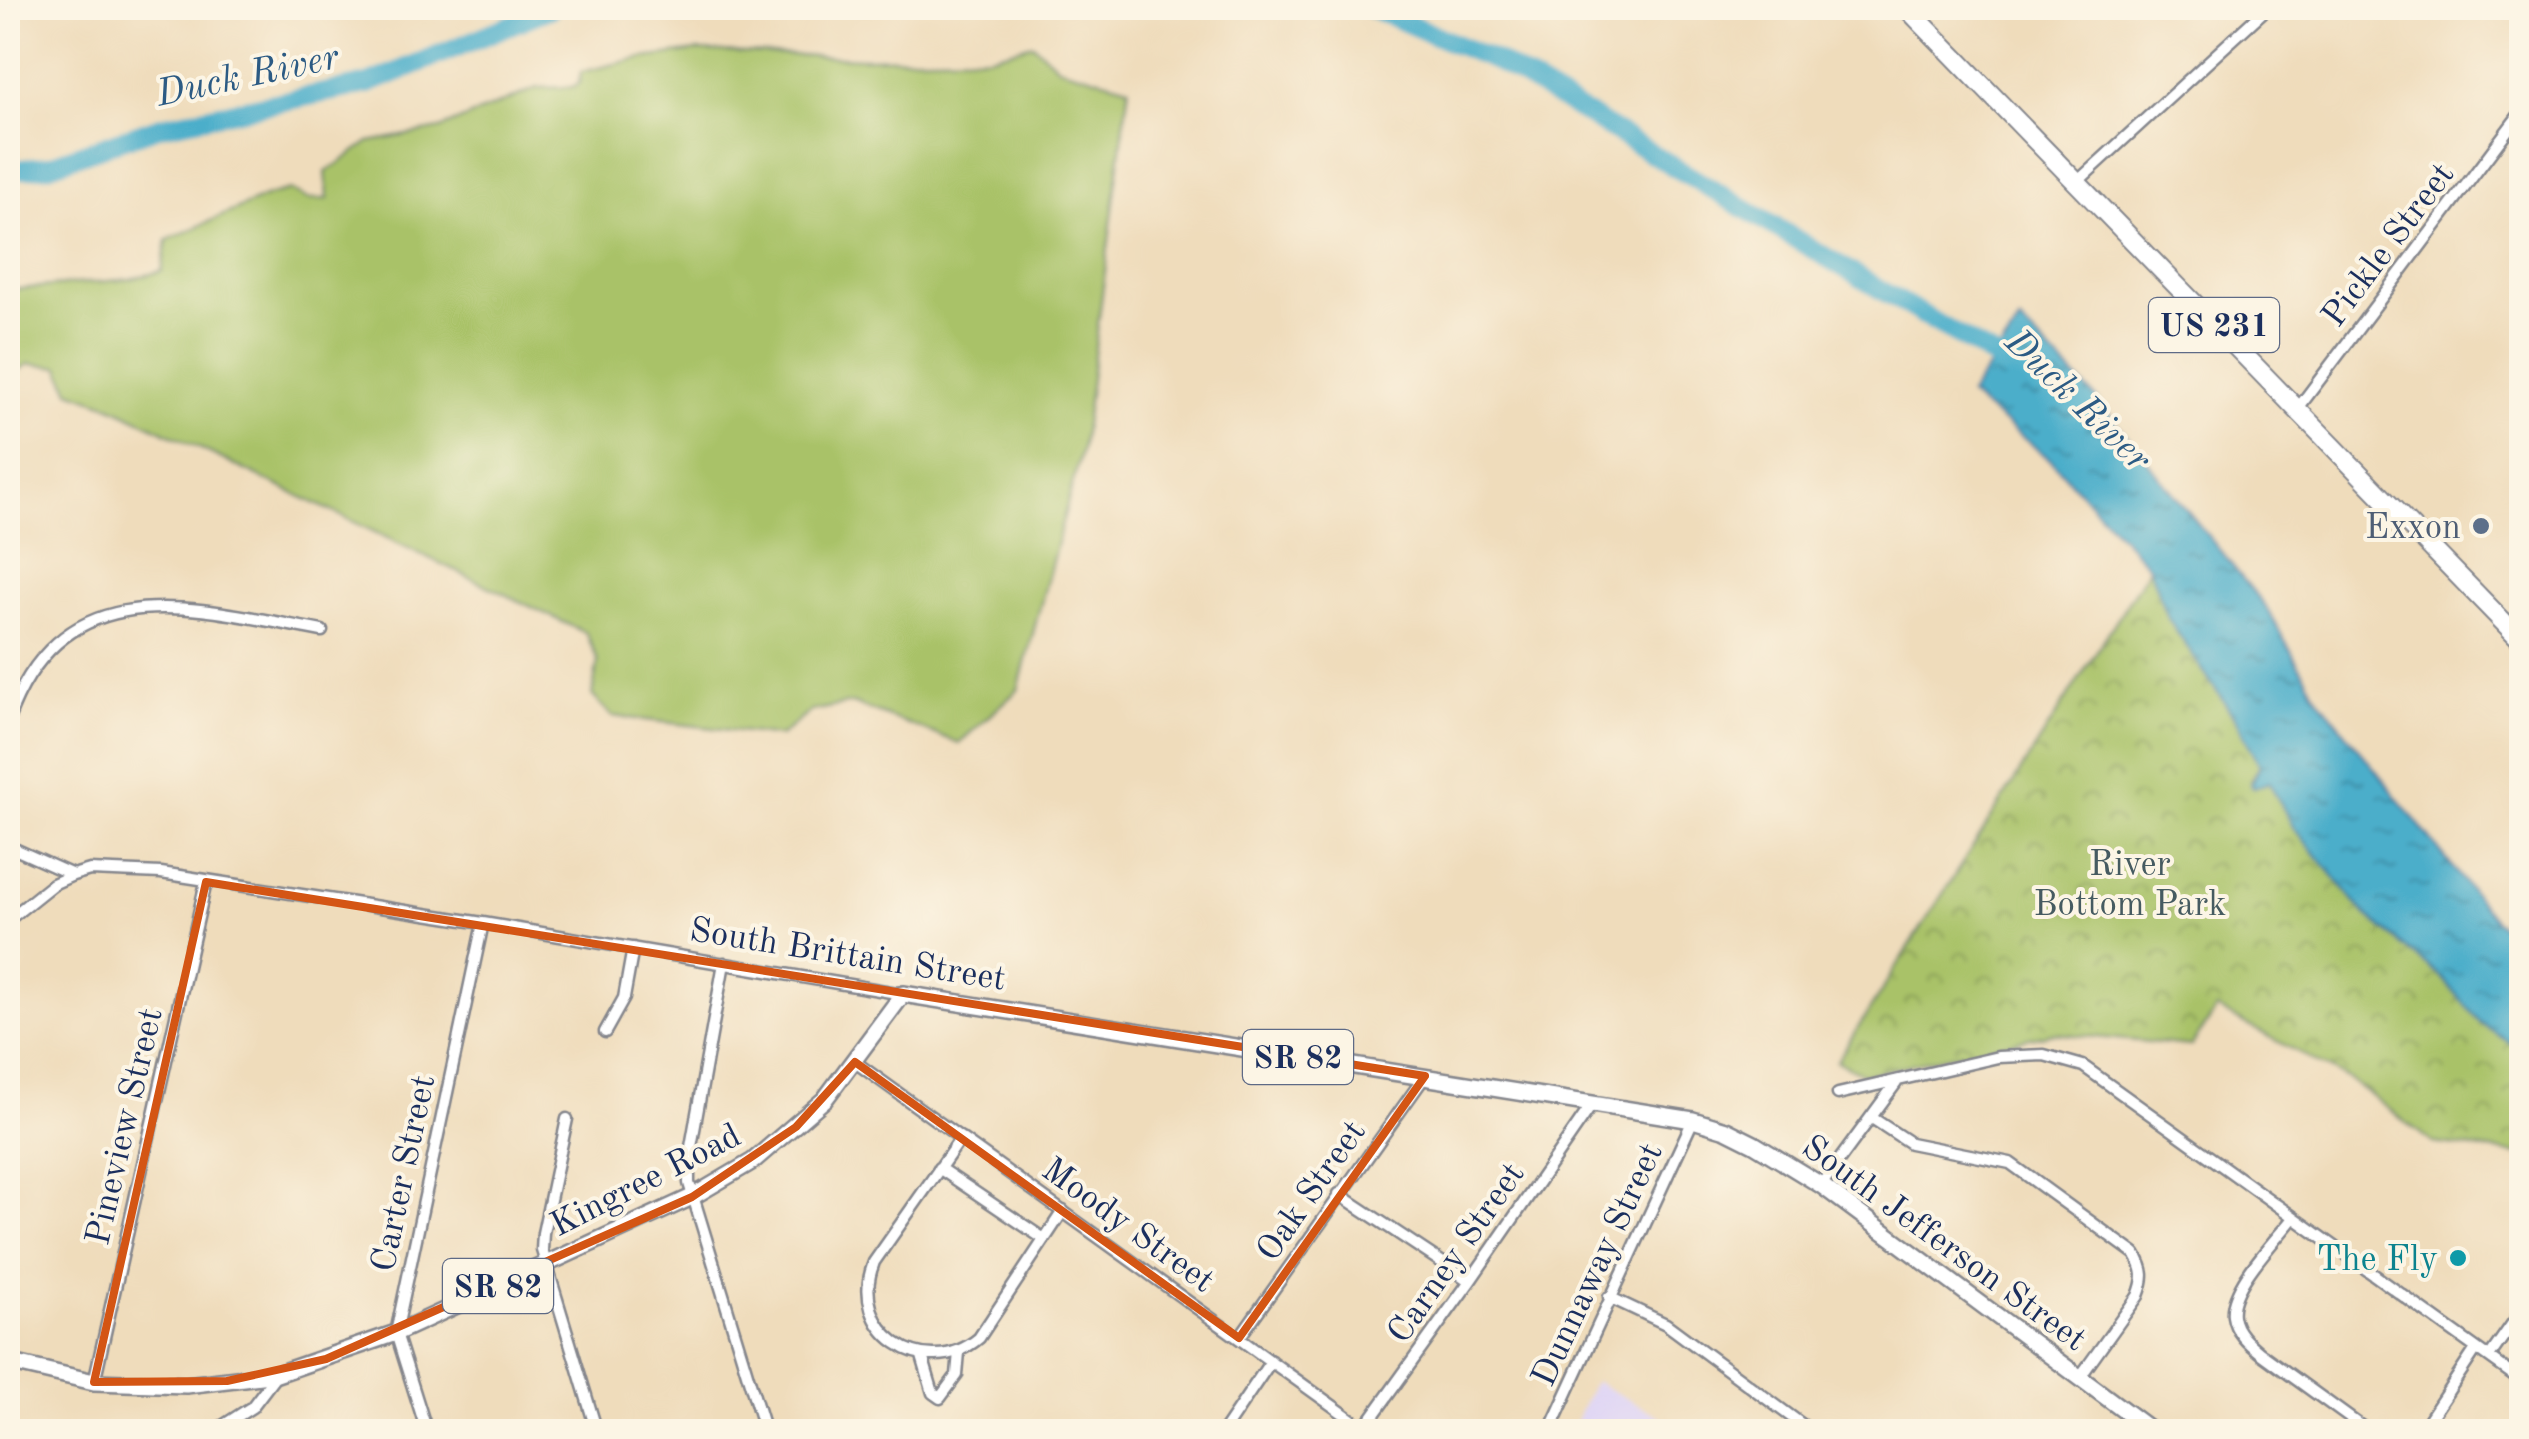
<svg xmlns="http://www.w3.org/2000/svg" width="2529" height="1439" font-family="'Old Standard TT',serif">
<defs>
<pattern id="park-crowns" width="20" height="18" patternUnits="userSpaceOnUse" patternTransform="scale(2.5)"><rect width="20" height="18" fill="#a9c268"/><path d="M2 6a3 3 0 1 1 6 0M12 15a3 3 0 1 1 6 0" fill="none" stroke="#899e59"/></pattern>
<pattern id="water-ripples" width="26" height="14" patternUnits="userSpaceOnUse" patternTransform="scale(2.5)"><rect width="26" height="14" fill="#4baeca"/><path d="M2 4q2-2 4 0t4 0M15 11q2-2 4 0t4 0" fill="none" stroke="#3e8ea7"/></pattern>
</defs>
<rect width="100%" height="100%" fill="#fcf5e5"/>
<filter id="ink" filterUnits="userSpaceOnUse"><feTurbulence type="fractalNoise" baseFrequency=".01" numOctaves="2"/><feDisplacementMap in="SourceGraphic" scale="20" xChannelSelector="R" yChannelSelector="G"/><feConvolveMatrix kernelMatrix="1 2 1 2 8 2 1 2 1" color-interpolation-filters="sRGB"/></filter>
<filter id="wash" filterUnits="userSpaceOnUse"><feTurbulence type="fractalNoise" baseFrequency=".0048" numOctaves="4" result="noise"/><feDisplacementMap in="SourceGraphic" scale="40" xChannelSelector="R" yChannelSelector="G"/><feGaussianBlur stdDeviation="2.25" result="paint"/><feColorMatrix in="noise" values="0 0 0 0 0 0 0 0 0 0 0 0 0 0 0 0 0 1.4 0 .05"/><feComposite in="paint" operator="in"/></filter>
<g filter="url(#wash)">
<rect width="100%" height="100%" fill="#efdcbb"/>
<path fill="#dfd5f5" d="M1594,1381L1657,1415L1679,1431L1571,1432Z"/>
<path fill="#a9c268" stroke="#627863" stroke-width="2.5" d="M1033,44L1058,67L1129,87L1082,448L1018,690L959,743L852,703L811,711L780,736L612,716L592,695L598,661L586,633L109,405L70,391L60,367L29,364L8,376V290L130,279L162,271L167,240L267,196L290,190L308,199H328L326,172L369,142L440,129L537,88L572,87L579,83L581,72L636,59L697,51L862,58L990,56Z"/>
<path fill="url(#park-crowns)" stroke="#627863" stroke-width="2.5" d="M2150,567L2167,617L2235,718L2260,765L2251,781L2254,788L2269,781L2294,828L2366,915L2439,975L2481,1023L2521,1050V1154L2433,1143L2349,1079L2217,1009L2191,1046L2053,1033L1864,1075L1837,1061Z"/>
<path fill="url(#water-ripples)" stroke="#336e94" stroke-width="2.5" d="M2020,322L2095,397L2265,606L2314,692L2495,921L2521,940V1050L2481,1023L2439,975L2366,915L2294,828L2269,782L2254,788L2251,785L2260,765L2235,718L2167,617L2149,567L2051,460L1969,395Z"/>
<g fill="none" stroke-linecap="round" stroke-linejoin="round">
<path stroke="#4baeca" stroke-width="20" d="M1372,8L1500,63L1997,359L2015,377
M8,171L47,166L161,126L368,84L551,8"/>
</g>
</g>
<g filter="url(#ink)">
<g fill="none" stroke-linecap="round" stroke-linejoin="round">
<g stroke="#85868c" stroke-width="15">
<path id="street" d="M2077,182L2267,8
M2296,411L2522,111
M8,720C64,566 196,608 322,631
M8,846L73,875
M8,920L53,884L73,875L90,870L161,873L483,923L903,994
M724,963L689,1158V1183L765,1432
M605,1032L624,998L633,948
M855,1062L1369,1432
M1838,1094L1998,1057L2044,1055L2083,1066L2522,1381
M1872,1118L1910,1143L2010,1163L2135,1254C2145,1270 2145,1278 2138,1296L2080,1377
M567,1119L543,1233L542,1250L597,1432
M961,1138L874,1262C847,1330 924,1384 979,1338L1063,1211
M939,1168L1044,1239
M1821,1185L1896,1083
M1339,1194L1470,1281
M2293,1218C2275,1241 2229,1287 2233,1316C2235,1332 2249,1344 2260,1353L2369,1432
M1609,1297L1666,1324L1812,1432
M1239,1338L1425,1076
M922,1356L933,1393L940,1398L957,1375L959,1352
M2489,1357L2522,1310
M94,1382L206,882
M1362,1431L1470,1281L1593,1103
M213,1432L252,1407L277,1374
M427,1432L396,1333L483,923
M1223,1432L1271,1361
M1549,1432L1693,1120
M2421,1432L2476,1349"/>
</g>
<g stroke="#85868c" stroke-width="20">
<path id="primary" d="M8,1362L94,1382L186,1385L277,1374L396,1333L692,1197L753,1161L825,1099L903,994L1693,1120L1726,1130L1754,1144L1821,1185L2153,1432"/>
</g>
<g stroke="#85868c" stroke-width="22">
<path id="highway" d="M1907,8L2522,641"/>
</g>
<use href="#street" stroke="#fff" stroke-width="10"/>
<use href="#primary" stroke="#fff" stroke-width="15"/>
<use href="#highway" stroke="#fff" stroke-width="18"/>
</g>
</g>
<path fill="none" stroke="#d45514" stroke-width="8" stroke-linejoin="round" d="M206,882L1425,1076L1239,1338L855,1062L796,1127L692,1197L326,1359L227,1381L94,1382Z"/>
<circle fill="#5c6f8a" stroke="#fcf5e5" stroke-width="4" cx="2481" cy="526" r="10"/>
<circle fill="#0f9aa8" stroke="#fcf5e5" stroke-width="4" cx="2458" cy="1258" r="10"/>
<g text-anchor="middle" stroke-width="8" stroke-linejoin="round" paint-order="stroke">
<g fill="#fcf5e5" stroke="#5e6a86" stroke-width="2.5">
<rect x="2149" y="298" width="130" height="54" rx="8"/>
<rect x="1243" y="1030" width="110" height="54" rx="8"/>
<rect x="443" y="1259" width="110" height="54" rx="8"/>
</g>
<g font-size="32" font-weight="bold" fill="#1b2f5e">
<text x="2214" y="336">US 231</text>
<text x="1298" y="1068">SR 82</text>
<text x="498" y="1297">SR 82</text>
</g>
<g font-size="35" fill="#1b2f5e" stroke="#fcf5e5">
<text transform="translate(2387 244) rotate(-53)" y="12">Pickle Street</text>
<text transform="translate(848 953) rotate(9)" y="12">South Brittain Street</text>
<text transform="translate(123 1126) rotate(-77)" y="12">Pineview Street</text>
<text transform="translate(402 1173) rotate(-78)" y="12">Carter Street</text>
<text transform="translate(645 1179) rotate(-27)" y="12">Kingree Road</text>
<text transform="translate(1310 1190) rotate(-55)" y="12">Oak Street</text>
<text transform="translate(1129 1224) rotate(36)" y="12">Moody Street</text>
<text transform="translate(1945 1242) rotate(36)" y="12">South Jefferson Street</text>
<text transform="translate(1455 1252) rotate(-55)" y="12">Carney Street</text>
<text transform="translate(1596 1264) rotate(-65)" y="12">Dunnaway Street</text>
</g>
<g font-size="35" fill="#4e5e75" stroke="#fcf5e5" text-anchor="end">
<text x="2461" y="538">Exxon</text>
</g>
<g font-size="35" fill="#465b61" stroke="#fcf5e5">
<text x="2130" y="875">River<tspan x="2130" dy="40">Bottom Park</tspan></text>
</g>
<g font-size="35" fill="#0d838f" stroke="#fcf5e5" text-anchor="end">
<text x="2438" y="1270">The Fly</text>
</g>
<g font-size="38" font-style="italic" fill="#2c5b84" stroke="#fcf5e5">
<text transform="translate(247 74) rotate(-12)" y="13">Duck River</text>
<text transform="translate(2079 399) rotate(44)" y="13">Duck River</text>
</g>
</g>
<rect width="2529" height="1439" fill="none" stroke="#fcf5e5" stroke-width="40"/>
</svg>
